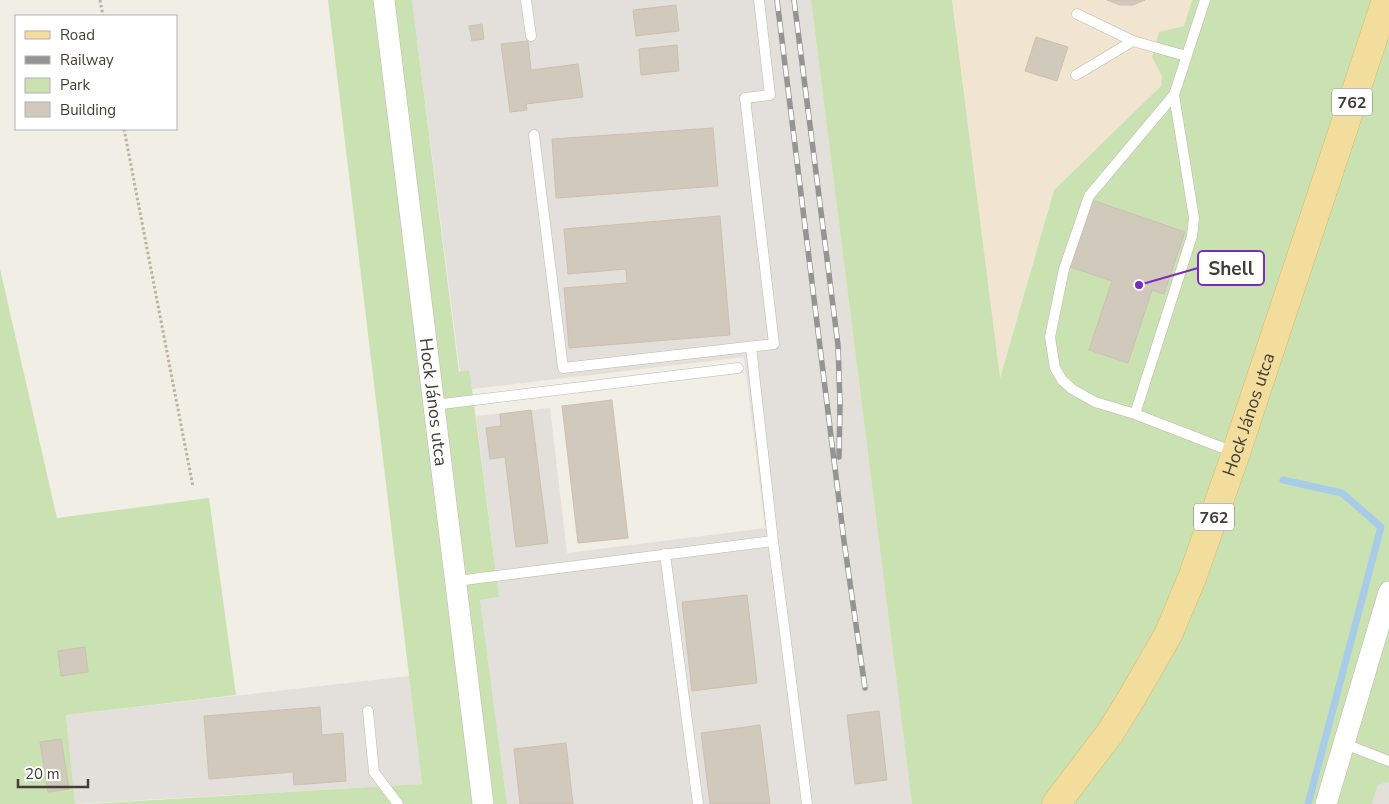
<svg xmlns="http://www.w3.org/2000/svg" width="1389" height="804" font-family="'Nunito Sans',sans-serif">
<rect width="100%" height="100%" fill="#f1eee5"/>
<path fill="#f1e5d2" d="M952,0H1192L1184,26L1152,57L1163,76L1161,86L1054,190L999,380Z"/>
<path fill="#e3dfda" d="M412,0H811L912,804H507L480,600L499,597L476,416L550,408L567,553L765,528L744,357L472,389L469,371L460,372Z
M409,676L422,784L75,804L66,715Z
M1389,782V804H1372L1378,785Z"/>
<path fill="#cae1b2" d="M328,0H412L459,372L469,370L472,389L499,597L480,600L507,804H88L422,784Z
M811,0H952L1000,378L1054,190L1161,86L1162,76L1152,57L1159,32L1184,26L1192,0H1389V782L1378,785L1372,804H912Z
M0,269L57,518L209,498L236,695L66,715L75,804H0Z"/>
<g fill="none" stroke-linecap="round" stroke-linejoin="round">
<path stroke="#a8cbe7" stroke-width="7" d="M1283,480L1342,493L1381,527L1308,804"/>
</g>
<path fill="#d1c9bc" stroke="#cbc1b0" d="M1107,0H1145L1133,5H1120Z
M676,5L679,31L636,36L633,10Z
M482,24L484,39L472,41L469,26Z
M1036,37L1068,47L1057,81L1025,71Z
M528,41L531,70L578,64L583,97L526,104L527,110L510,112L501,44Z
M677,45L679,71L641,75L639,49Z
M713,128L718,186L556,198L552,139Z
M1092,200L1185,232L1164,294L1152,290L1128,363L1089,350L1112,281L1070,267Z
M720,216L730,335L569,348L564,288L627,283L626,269L568,274L564,229Z
M612,400L628,538L578,543L562,406Z
M531,410L548,543L516,547L505,457L490,459L486,428L501,426L500,414Z
M747,595L757,683L692,691L682,602Z
M85,647L88,672L61,676L58,651Z
M320,707L322,735L343,733L346,781L294,785L293,772L209,779L204,716Z
M879,711L887,780L855,784L847,715Z
M760,725L770,804H710L701,733Z
M61,739L69,789L48,792L40,742Z
M566,743L573,804H520L514,749Z"/>
<g fill="none" stroke-linecap="round" stroke-linejoin="round">
<g stroke="#beb8ac" stroke-width="11">
<path id="service" d="M526,0L531,36
M1077,14L1133,41L1186,56
M1076,75L1133,41
M1174,95L1089,196L1064,269L1050,337L1055,368L1062,380L1072,389L1095,402L1135,414L1236,453
M534,135L563,368L774,344L745,98L770,95L759,0
M751,347L773,541L807,804
M434,405L738,368
M1135,414L1192,236L1194,218L1174,95L1205,0
M665,554L698,804
M456,581L773,541
M368,711L374,772L398,804
M1345,744L1389,761"/>
</g>
<g stroke="#beb8ac" stroke-width="22">
<g id="minor">
<path id="s1" d="M384,0L483,804"/>
<path d="M1326,804L1389,592"/>
</g>
</g>
<g stroke="#d5ba6f" stroke-width="29">
<g id="primary">
<path id="s2" d="M1056,804L1110,733L1131,699L1168,635L1192,578L1236,453L1386,0"/>
</g>
</g>
<path stroke="#bbb19c" stroke-width="3" stroke-dasharray="2.5 2.5" stroke-linecap="butt" d="M100,0L103,16
M124,129L193,487"/>
<use href="#service" stroke="#fff" stroke-width="10"/>
<use href="#minor" stroke="#fff" stroke-width="21"/>
<use href="#primary" stroke="#f2dd9d" stroke-width="28"/>
<g stroke="#949494" stroke-width="5.5">
<path id="rail" d="M777,0L844,541L865,688
M794,0L838,345L840,404L839,457"/>
</g>
<use href="#rail" stroke="#fff" stroke-width="4" stroke-dasharray="11" stroke-linecap="butt"/>
</g>
<g text-anchor="middle" stroke-width="5" stroke-linejoin="round" paint-order="stroke">
<g fill="#fff" stroke="#7b7872" stroke-width="1">
<rect x="1332" y="88.5" width="40" height="27" rx="4"/>
<rect x="1194" y="503.5" width="40" height="27" rx="4"/>
</g>
<g font-size="16" font-weight="bold" fill="#423e36">
<text x="1352" y="108">762</text>
<text x="1214" y="523">762</text>
</g>
<g font-size="18" fill="#423e36" stroke="#fff">
<text dy="6" stroke="none"><textPath href="#s1" startOffset="405">Hock János utca</textPath></text>
<text dy="6" stroke="none"><textPath href="#s2" startOffset="438">Hock János utca</textPath></text>
</g>
</g>
<path fill="none" stroke="#7b2cbf" stroke-width="2" d="M1139 285L1198 268"/>
<circle fill="#7b2cbf" stroke="#fff" stroke-width="2" cx="1139" cy="285" r="5"/>
<rect fill="#fff" stroke="#7b2cbf" stroke-width="2" x="1198" y="251" width="66" height="34" rx="5"/>
<g font-size="19" text-anchor="middle" font-weight="bold" fill="#423e36">
<text x="1231" y="275">Shell</text>
</g>
<rect x="15" y="15" width="162" height="115" fill="#ffffff" stroke="#b3b2af"/>
<rect x="25" y="31" width="25" height="8" fill="#f2dd9d" stroke="#b3b2af"/>
<text x="60" y="40" font-size="15" fill="#423e36">Road</text>
<rect x="25" y="56" width="25" height="8" fill="#949494" stroke="#b3b2af"/>
<text x="60" y="65" font-size="15" fill="#423e36">Railway</text>
<rect x="25" y="78" width="25" height="15" fill="#cae1b2" stroke="#b3b2af"/>
<text x="60" y="90" font-size="15" fill="#423e36">Park</text>
<rect x="25" y="102" width="25" height="15" fill="#d1c9bc" stroke="#b3b2af"/>
<text x="60" y="115" font-size="15" fill="#423e36">Building</text>
<path d="M18 779v8h70v-8" fill="none" stroke="#423e36" stroke-width="2.5"/>
<text x="25" y="779" font-size="15" fill="#423e36" stroke="#ffffff" stroke-width="4" paint-order="stroke">20 m</text>
</svg>
